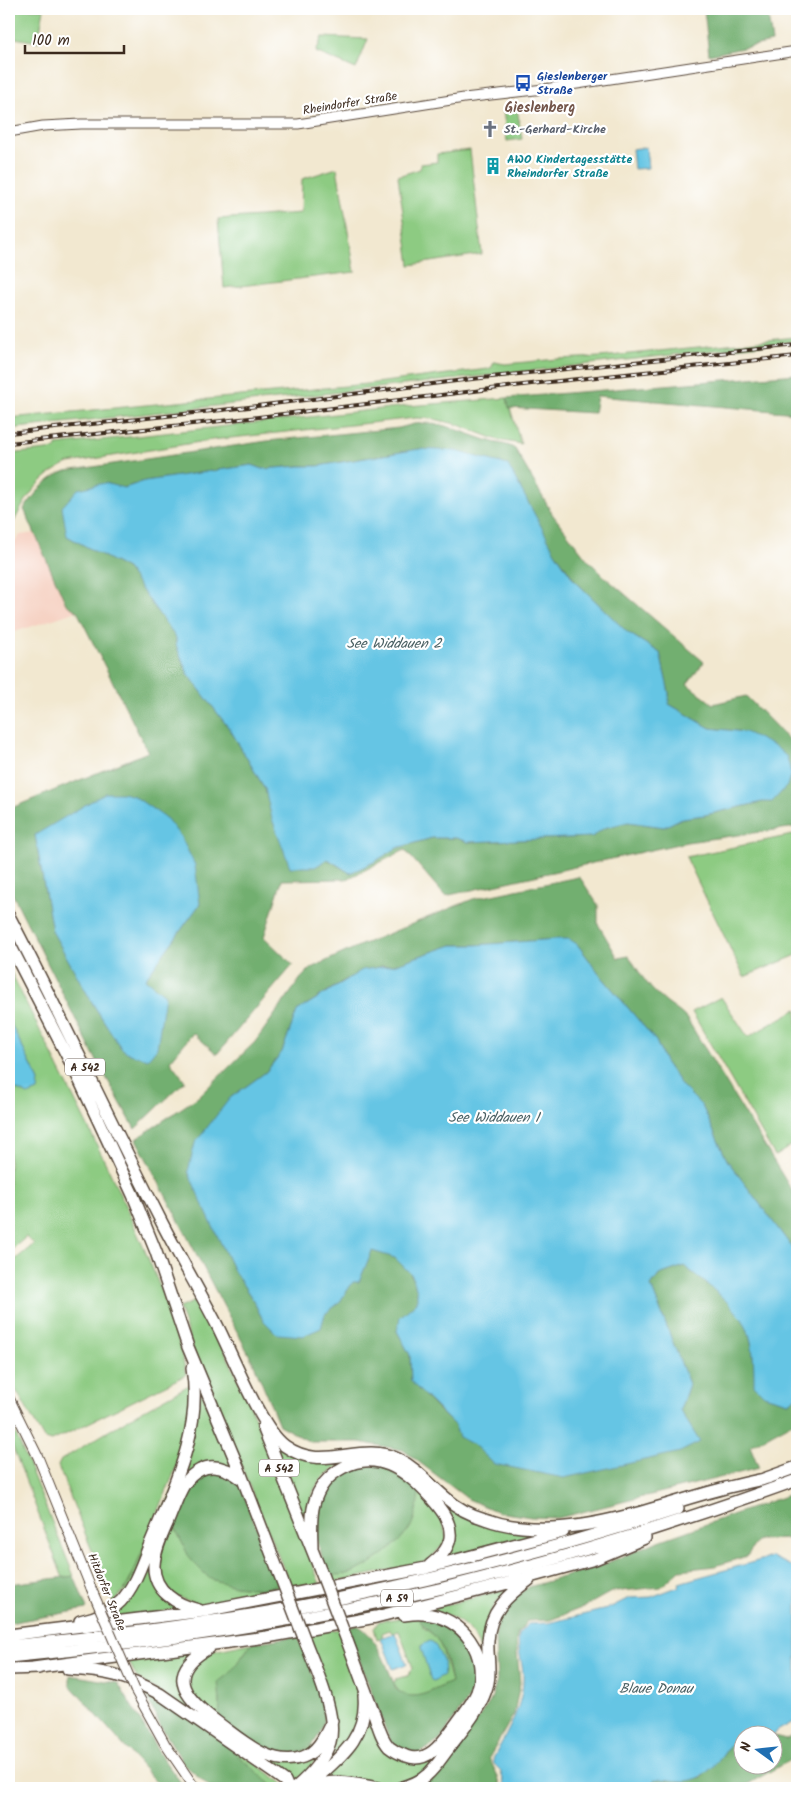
<svg xmlns="http://www.w3.org/2000/svg" width="806" height="1797" font-family="Kalam,sans-serif">
<rect width="100%" height="100%" fill="#fff"/>
<filter id="ink" filterUnits="userSpaceOnUse"><feTurbulence type="fractalNoise" baseFrequency=".02" numOctaves="2"/><feDisplacementMap in="SourceGraphic" scale="10" xChannelSelector="R" yChannelSelector="G"/><feConvolveMatrix kernelMatrix="1 2 1 2 8 2 1 2 1" color-interpolation-filters="sRGB"/></filter>
<filter id="wash" filterUnits="userSpaceOnUse"><feTurbulence type="fractalNoise" baseFrequency=".0096" numOctaves="4" result="noise"/><feDisplacementMap in="SourceGraphic" scale="20" xChannelSelector="R" yChannelSelector="G"/><feGaussianBlur stdDeviation="1.12" result="paint"/><feColorMatrix in="noise" values="0 0 0 0 0 0 0 0 0 0 0 0 0 0 0 0 0 1.4 0 .05"/><feComposite in="paint" operator="in"/></filter>
<g filter="url(#wash)">
<rect width="100%" height="100%" fill="#f2e8d0"/>
<path fill="#f6d2c3" d="M35,533L66,604L77,611L9,634V547L12,546L20,535Z"/>
<path fill="#8dcb82" stroke="#647a50" d="M9,9H44L38,42L9,37Z
M322,37L368,39L356,69L316,52Z
M517,108L522,139L507,141L503,110Z
M470,150L482,254L410,265L398,176L420,169L421,164L437,162V154Z
M337,168L355,272L224,288L218,219L301,213L302,179Z
M797,337V341L9,429V418L367,384L488,369L492,367L494,362L505,364L558,359L600,357Z
M507,398L521,444L498,440L456,424L434,419L416,418L212,440L69,463C39,475 20,505 9,534V454L56,449V445L408,406Z
M797,834V955L744,977L686,857Z
M9,968C49,1050 92,1131 129,1214C152,1267 176,1319 186,1375L52,1441L44,1439L9,1378V1265L34,1244L26,1237L9,1252V1061H11L13,1070L9,1077L39,1081L9,1020Z
M721,997L748,1037L797,1009V1142L775,1156L692,1012Z
M200,1299L248,1400L320,1584L292,1589L194,1352L179,1308Z
M197,1382L237,1471L197,1469L153,1569L184,1608L111,1620L109,1614L115,1611L183,1468Z
M191,1384L192,1405L182,1453L129,1584L113,1603L58,1466L61,1460L135,1415Z
M9,1421L16,1434L74,1576L63,1578L12,1445L9,1441Z
M271,1439C283,1444 290,1456 306,1459C334,1465 362,1449 390,1458C410,1465 425,1484 441,1497C471,1522 506,1529 543,1533L443,1560C447,1552 453,1545 454,1535C455,1521 445,1508 437,1498C422,1482 406,1466 385,1460C357,1452 322,1468 312,1495C308,1506 308,1518 309,1529L307,1530Z
M419,1491L440,1512L447,1540L429,1560L423,1563L331,1583L328,1575L354,1572L375,1560L396,1543Z
M170,1524L235,1586L263,1589L279,1584L283,1592L206,1605H199L170,1594L160,1576L159,1563L162,1548Z
M509,1589L510,1590C486,1606 483,1632 484,1659C485,1667 486,1675 485,1682C483,1691 479,1700 475,1707L428,1769C401,1793 382,1784 349,1779C340,1778 331,1779 322,1779C345,1756 363,1743 368,1709L380,1746L384,1745C399,1765 425,1768 442,1749C448,1742 453,1734 459,1727C466,1717 475,1707 480,1695C489,1673 483,1642 464,1625C453,1616 439,1612 425,1610Z
M422,1617L423,1627L436,1637L442,1649L451,1682C433,1690 405,1710 393,1682L396,1681L395,1679L408,1676L413,1668L399,1631L392,1633L390,1630L382,1633L383,1637L377,1639L374,1628L379,1621L393,1619Z
M339,1629L359,1687L360,1716L346,1743L315,1774L334,1736L307,1635Z
M252,1643L231,1672L219,1682L220,1701L219,1721L194,1699L187,1677L194,1662L213,1651Z
M193,1652L195,1653L181,1676L203,1714L324,1750L295,1784L137,1678L129,1662Z
M214,1735L283,1783L284,1788H270V1784Z"/>
<path fill="#72af70" stroke="#566c47" fill-rule="evenodd" d="M704,9H767L772,42L709,55Z
M797,374V413L597,396L594,413L509,408L507,398Z
M428,423C451,425 471,436 493,442C501,444 508,444 515,449L553,515L587,559L605,577L704,662L687,684L713,704L746,696L797,748V827L687,842L445,896L405,850L347,879L282,880L264,937L293,965L217,1054L193,1033L170,1061L185,1081L135,1129L92,1052L9,887V809L148,752L77,611L66,604L24,509C37,492 46,478 66,471L267,441L399,428L414,424ZM419,449L555,552L574,579L586,592L627,632L660,653L669,693V704L710,728L745,732L772,801L762,802L705,815L682,818L664,827L628,822L604,828L592,837L468,842L456,838H432L397,848L374,862L350,873L327,859L269,803L265,789L231,731L188,674L176,645V638L127,569L67,536L105,483L123,488L145,481L252,465L263,469L299,466H318ZM35,835L200,904L145,979L121,1048L93,1004L52,930Z
M578,877L581,879L598,905V924L618,958L629,956C638,970 647,986 660,997C669,1006 679,1010 687,1019L797,1199V1254L727,1160L702,1106L682,1086L665,1062L656,1041L602,977L577,944L556,939L475,945H452L393,965L381,966L345,980L297,1011L282,1052L266,1072L230,1098L188,1171L234,1271L253,1300L263,1320L320,1328L325,1314L339,1303L353,1281H359L372,1251C378,1253 391,1256 395,1258C408,1264 420,1287 417,1301C415,1309 402,1323 397,1331L410,1355L411,1381L434,1406L455,1426L459,1437L474,1444L494,1464L699,1442L680,1410L689,1384L651,1286L659,1275L684,1266C703,1282 738,1305 747,1328C754,1346 754,1367 755,1386L764,1395L788,1402L797,1397V1420L750,1446L759,1468L558,1518L531,1517L498,1512L468,1499L403,1450L359,1442H310L279,1425L254,1364L136,1139L198,1097L255,1042L301,978L311,968L361,945L473,899Z
M357,1465H383L419,1491C418,1503 416,1517 410,1528C401,1543 368,1568 351,1573C344,1575 336,1575 328,1575L316,1538L315,1511L333,1476Z
M203,1470L226,1471L240,1485L279,1584L263,1589L235,1586L210,1579L190,1559L174,1526L170,1524L185,1487Z
M794,1493L797,1499V1544L792,1539L758,1540L747,1556L715,1566L680,1570L661,1587L611,1592L584,1607L550,1620L527,1621L518,1633L516,1641L520,1683L514,1714L489,1758L496,1772L502,1788H413L439,1771L490,1702L497,1681L495,1638L499,1618L508,1601L529,1587L600,1566L656,1542Z
M74,1576L87,1609L9,1623V1584Z
M422,1617L435,1619L459,1631L477,1663L472,1693L440,1740L419,1754L403,1752L390,1741L347,1627L357,1625C377,1635 388,1669 396,1689C413,1705 434,1689 451,1682C448,1667 445,1650 436,1638C431,1631 424,1629 420,1620Z
M298,1636C306,1659 320,1689 323,1712C325,1723 321,1735 313,1743C302,1754 286,1757 271,1753C262,1751 229,1727 219,1721L220,1701L218,1682L231,1672L252,1643Z
M70,1675L118,1683L163,1759L185,1788H161L70,1685Z
M141,1686L206,1728L271,1784L270,1788H211L184,1764L159,1723Z
M797,1732V1756L741,1788H647L654,1780L658,1779L681,1781L702,1777L721,1758L732,1742L738,1739L743,1741L744,1764H774V1736L786,1739Z"/>
<path fill="#65c5e4" stroke="#507881" d="M646,147L648,168L634,169L632,149Z
M419,449L456,451L508,465L555,552L574,580L627,632L660,653L669,693V704L710,728L745,732L776,747L787,757L791,773L787,786L772,802H762L705,815L682,818L664,827L628,822L604,828L592,837L468,842L456,838H432L397,848L374,862L350,873L328,859L315,867H290L272,819L265,789L231,731L188,674L176,645V638L127,569L67,536L62,507L78,489L105,483L124,488L145,481L252,465L263,469L299,466H318Z
M105,793H123L134,796L167,819L181,837L195,865L200,904L145,979L165,995L157,1048L148,1059L130,1054L121,1048L93,1004L52,931L35,835Z
M556,939H569L577,944L602,977L656,1041L665,1062L682,1086L702,1106L727,1160L797,1254V1397L788,1402L764,1395L754,1385C754,1367 754,1346 747,1328C739,1308 701,1279 684,1266L659,1275L651,1286L689,1384L680,1410L700,1442L680,1452L564,1478L494,1464L474,1445L459,1437L455,1426L416,1387L411,1381L410,1355L397,1331L400,1317L417,1302V1291L412,1275L395,1258L372,1251L359,1282H353L339,1303L325,1314L321,1328L303,1336L277,1334L263,1320L253,1300L234,1271L199,1197L188,1171L195,1143L230,1098L266,1072L282,1052L297,1011L362,970L393,965L452,945H475Z
M9,1020L39,1081L38,1091L28,1095L11,1087C9,1078 13,1071 11,1062L9,1061Z
M772,1557L797,1569V1720L777,1731L774,1735L744,1734L743,1741L738,1739C728,1743 727,1751 720,1759C710,1771 698,1782 681,1781C673,1781 666,1779 658,1779L654,1780L647,1788H506L500,1770L494,1764L493,1759C507,1732 524,1706 523,1675C523,1664 515,1642 520,1633C522,1629 526,1626 528,1624L548,1623L607,1609L629,1598L651,1597L680,1586L679,1583L689,1580Z
M395,1633L407,1664L393,1669L381,1638Z
M430,1641L434,1643L443,1660L444,1675L433,1681L431,1680L421,1648L422,1645Z"/>
</g>
<g filter="url(#ink)">
<g fill="none" stroke-linecap="round" stroke-linejoin="round">
<g stroke="#564639" stroke-width="11">
<path id="secondary" d="M9,132L43,126L81,124H298L464,98L544,89L797,51
M9,1398L38,1457L91,1588
M135,1690L165,1744L195,1788"/>
</g>
<g stroke="#564639" stroke-width="14">
<path id="motorway" d="M9,916C61,1015 108,1117 159,1217C177,1253 198,1288 217,1325C232,1354 261,1429 285,1446C324,1474 359,1440 398,1459C417,1468 430,1485 446,1498C456,1507 471,1515 485,1519C557,1545 644,1510 714,1491C732,1486 750,1482 768,1478
M9,943L78,1077L133,1195L156,1252L188,1347L239,1469L279,1573
M263,1427L321,1572
M761,1480L797,1467
M312,1549C312,1534 310,1518 314,1504C322,1472 358,1452 389,1465C406,1472 419,1485 431,1498C441,1509 452,1522 450,1538C448,1550 439,1558 430,1565
M199,1610C177,1605 153,1591 154,1565C155,1547 165,1530 171,1514C178,1498 183,1478 200,1470C215,1462 230,1470 242,1479
M80,1621C95,1618 110,1612 121,1601C135,1586 142,1563 150,1544C173,1488 203,1430 192,1368
M343,1630C353,1656 362,1682 372,1708C377,1721 380,1737 389,1747C394,1751 400,1754 406,1756C429,1765 444,1740 456,1724C463,1714 472,1704 477,1692C490,1655 463,1616 423,1614C417,1613 411,1614 404,1615
M9,1635L204,1611L426,1568L563,1532
M9,1646C120,1635 232,1621 342,1598C455,1575 567,1545 678,1509
M209,1648C160,1676 189,1701 221,1725C244,1742 273,1768 303,1757C319,1751 325,1735 332,1721
M9,1657C155,1643 300,1622 443,1588C563,1559 681,1522 797,1480
M33,1668L267,1637L376,1617L493,1587L595,1559L645,1538
M9,1669L39,1668
M68,1669C107,1671 125,1675 160,1694L274,1773L285,1781L288,1788
M295,1788C309,1776 324,1761 330,1742C338,1714 314,1666 304,1638
M306,1788C335,1760 368,1741 364,1696
M311,1788C331,1777 356,1784 378,1788
M400,1788C410,1785 420,1782 427,1775C436,1767 442,1757 449,1748C464,1728 482,1708 488,1683C491,1668 487,1655 488,1641C489,1612 508,1595 529,1580"/>
</g>
<use href="#secondary" stroke="#fff" stroke-width="9"/>
<use href="#motorway" stroke="#fff" stroke-width="11"/>
<g stroke="#3b2a1e" stroke-width="4">
<path id="rail" d="M9,433L249,407L472,379L797,345
M9,443L250,418L540,383L797,356"/>
</g>
<use href="#rail" stroke="#fff" stroke-width="2" stroke-dasharray="5.5" stroke-linecap="butt"/>
<g stroke="#564639" stroke-width="11" stroke-linecap="butt">
<path id="secondary-bridge" d="M91,1588L135,1690"/>
</g>
<g stroke="#564639" stroke-width="14" stroke-linecap="butt">
<path id="motorway-bridge" d="M321,1572L343,1630
M279,1573L304,1638"/>
</g>
<use href="#secondary-bridge" stroke="#fff" stroke-width="9"/>
<use href="#motorway-bridge" stroke="#fff" stroke-width="11"/>
</g>
</g>
<defs>
<g id="bus-bare" transform="scale(1.35)"><path d="M-5-6H5V4H4V6H2V4H-2V6H-4V4H-5ZM-3.5-4V0h7V-4ZM-3.5 1.2v1.5H-2V1.2ZM2 1.2v1.5H3.5V1.2Z" fill="#1a4fb4" stroke="#fff" stroke-width="2.5" paint-order="stroke"/></g>
<g id="church-bare" transform="scale(1.35)"><path d="M-1.2-6h2.4v3.5h3.3v2.4h-3.3V6h-2.4V-.1h-3.3v-2.4h3.3Z" fill="#6b7280" stroke="#fff" stroke-width="2.5" paint-order="stroke"/></g>
<g id="building-bare" transform="scale(1.35)"><path d="M-4-6H4V6H1V3H-1V6H-4ZM-2.5-4.3h1.7v1.8h-1.7ZM.8-4.3h1.7v1.8H.8ZM-2.5-1h1.7V.8h-1.7ZM.8-1h1.7V.8H.8Z" fill="#0f9aa8" stroke="#fff" stroke-width="2.5" paint-order="stroke"/></g>
</defs>
<g fill-rule="evenodd">
<use href="#bus-bare" x="523" y="83"/>
<use href="#church-bare" x="490" y="129"/>
<use href="#building-bare" x="493" y="166"/>
</g>
<g text-anchor="middle" stroke-width="4.5" stroke-linejoin="round" paint-order="stroke">
<g fill="#fff" stroke="#766a62" stroke-width="1">
<rect x="65" y="1058.5" width="40" height="17" rx="4"/>
<rect x="259" y="1459.5" width="40" height="17" rx="4"/>
<rect x="381" y="1589.5" width="32" height="17" rx="4"/>
</g>
<g font-size="11" font-weight="bold" fill="#3b2a1e">
<text x="85" y="1071">A 542</text>
<text x="279" y="1472">A 542</text>
<text x="397" y="1602">A 59</text>
</g>
<g font-size="12" font-weight="bold" fill="#164399" stroke="#fff" text-anchor="start">
<text x="537" y="80">Gieslenberger<tspan x="537" dy="14">Straße</tspan></text>
</g>
<g font-size="12" fill="#3b2a1e" stroke="#fff">
<text transform="translate(350 103) rotate(-9)" y="4">Rheindorfer Straße</text>
<text transform="translate(107 1592) rotate(68)" y="4">Hitdorfer Straße</text>
</g>
<g font-size="12" font-weight="bold" fill="#5b616d" stroke="#fff" text-anchor="start">
<text x="504" y="133">St.-Gerhard-Kirche</text>
</g>
<g font-size="12" font-weight="bold" fill="#0d838f" stroke="#fff" text-anchor="start">
<text x="507" y="163">AWO Kindertagesstätte<tspan x="507" dy="14">Rheindorfer Straße</tspan></text>
</g>
<g font-size="14" font-weight="bold" fill="#73554a" stroke="#fff">
<text x="540" y="112">Gieslenberg</text>
</g>
<g font-size="14" font-style="italic" fill="#4a6063" stroke="#fff">
<text x="394" y="648">See Widdauen 2</text>
<text x="494" y="1122">See Widdauen 1</text>
<text x="656" y="1693">Blaue Donau</text>
</g>
</g>
<rect width="806" height="1797" fill="none" stroke="#fff" stroke-width="30"/>
<g transform="translate(758 1750) rotate(285)"><circle r="24" fill="#ffffff" stroke="#b1aaa5"/>
<path d="M0-4L9 19L0 12L-9 19Z" fill="#1f6fb2"/>
<text y="-8" font-size="14" font-weight="bold" text-anchor="middle" fill="#3b2a1e">N</text>
</g>
<path d="M25 45v8h99v-8" fill="none" stroke="#3b2a1e" stroke-width="2.5"/>
<text x="32" y="45" font-size="15" fill="#3b2a1e" stroke="#ffffff" stroke-width="4" paint-order="stroke">100 m</text>
</svg>
